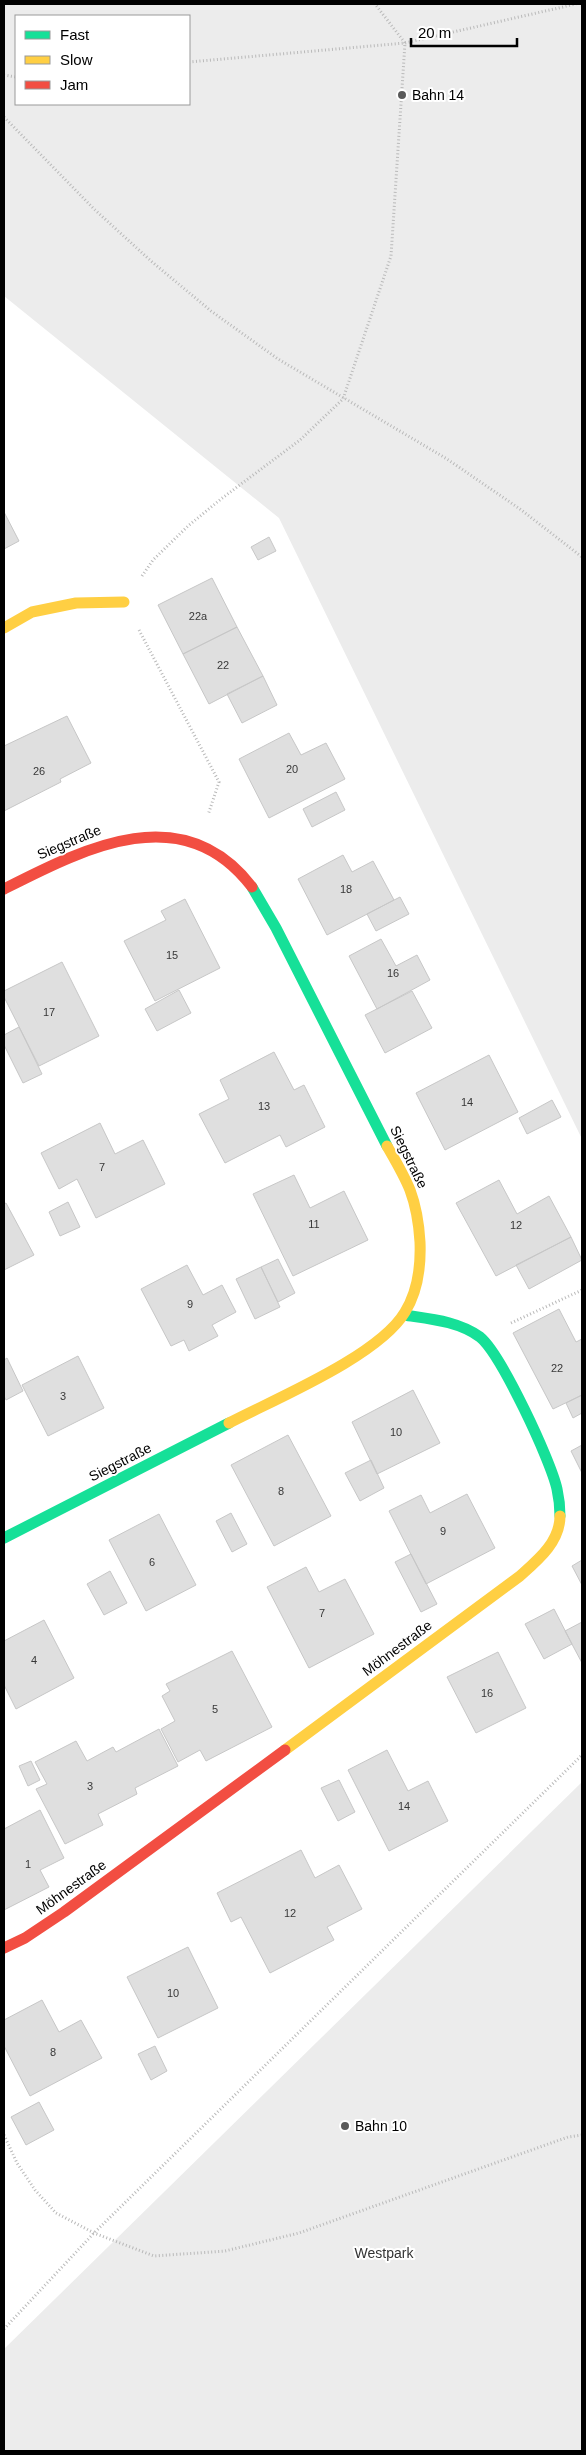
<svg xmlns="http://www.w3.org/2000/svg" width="586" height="2455" font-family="Arial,sans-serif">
<rect width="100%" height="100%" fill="#fff"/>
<path fill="#ececec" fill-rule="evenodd" d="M4,4H582V1139L279,518L4,296ZM16,16H189V104H16Z
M582,1782V2451H4V2349Z"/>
<path fill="#dfdfdf" stroke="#c7c7c7" d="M4,512L19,541L4,549Z
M269,537L276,551L258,560L251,547Z
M212,578L237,627L183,654L158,605Z
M237,627L263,676L209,704L183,654Z
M263,676L277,705L242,723L227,694Z
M67,716L91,763L60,779L61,782L4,811V746Z
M289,733L301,755L326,743L345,779L269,818L239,759Z
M336,792L345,810L312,827L303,809Z
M343,855L352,872L373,861L394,900L327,935L298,879Z
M400,897L409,914L376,931L367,914Z
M185,899L220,968L155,1001L124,941L166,920L161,911Z
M381,939L396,966L417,955L430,980L377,1009L349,956Z
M62,962L99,1036L39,1066L4,997V991Z
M179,990L191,1013L157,1031L145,1009Z
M412,991L432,1028L385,1053L365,1015Z
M19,1027L42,1074L23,1083L4,1045V1035Z
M274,1052L294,1090L304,1085L325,1127L286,1147L280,1135L225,1163L199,1114L229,1099L220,1080Z
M489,1055L518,1112L445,1150L416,1093Z
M552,1100L561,1117L527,1134L519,1118Z
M100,1123L115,1154L143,1140L165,1184L96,1218L77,1179L59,1189L41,1153Z
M294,1175L310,1208L344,1191L368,1240L293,1276L253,1194Z
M499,1180L517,1214L549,1196L571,1237L496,1276L456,1203Z
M68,1202L80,1227L60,1236L49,1212Z
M6,1203L34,1255L4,1270V1204Z
M571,1237L582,1260L529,1289L516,1265Z
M278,1259L295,1293L278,1302L261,1267Z
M187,1265L203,1295L222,1285L236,1312L212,1325L218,1336L189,1351L184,1340L171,1346L141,1289Z
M261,1267L280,1307L255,1319L236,1279Z
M559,1309L576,1342L582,1339V1395L553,1409L513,1333Z
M78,1356L104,1408L48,1436L22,1385Z
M7,1358L23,1391L6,1400L4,1396V1360Z
M413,1390L440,1443L377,1474L352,1422Z
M582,1395V1413L573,1418L566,1403Z
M288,1435L331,1516L274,1546L231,1465Z
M582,1445V1473L571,1451Z
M371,1460L384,1488L360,1501L345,1473Z
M467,1494L495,1548L426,1584L389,1511L421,1495L430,1513Z
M231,1513L247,1544L232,1552L216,1521Z
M159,1514L196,1585L146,1611L109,1540Z
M411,1554L437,1604L421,1612L395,1562Z
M582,1560V1585L572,1566Z
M306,1567L319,1592L345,1579L374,1634L309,1668L267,1587Z
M110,1571L127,1603L104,1615L87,1584Z
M554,1609L572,1644L544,1659L525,1624Z
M44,1620L74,1678L16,1709L4,1685V1641Z
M582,1622V1663L565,1631Z
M232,1651L272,1727L206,1761L200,1750L178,1762L161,1729L175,1721L162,1696L170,1691L166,1684Z
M498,1652L526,1708L476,1733L447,1677Z
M159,1729L178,1766L135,1788L137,1794L98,1814L103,1825L65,1844L36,1789L47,1784L35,1762L76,1741L87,1761L113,1747L116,1752Z
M387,1750L408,1791L428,1781L448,1821L389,1851L348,1770Z
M31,1761L40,1780L28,1786L19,1766Z
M339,1780L355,1812L338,1821L321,1788Z
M40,1810L64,1858L40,1870L49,1887L4,1910V1829Z
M301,1850L315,1878L339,1865L362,1909L327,1927L334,1940L270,1973L241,1917L231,1922L217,1893Z
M188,1947L218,2008L158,2038L127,1977Z
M42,2000L59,2032L81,2020L102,2058L30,2096L4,2046V2020Z
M155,2046L167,2071L151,2080L138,2054Z
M39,2102L54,2130L26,2145L11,2117Z"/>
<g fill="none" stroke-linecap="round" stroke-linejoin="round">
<path stroke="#b9b9b9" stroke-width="3" stroke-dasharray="1 2.5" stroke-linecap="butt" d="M189,62L405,43L576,4
M4,75L16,77
M4,117L94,209L151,261L211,311L278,359L447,459L520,509L582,557
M142,576L153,560L188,526L221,499L300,440L343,399L391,256L405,43L375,4
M139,630L219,782L208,815
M511,1323L582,1290
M4,2135L17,2163L35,2190L56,2213L94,2233L154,2256L225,2251L299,2233L568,2137L582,2135
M4,2329L94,2233L582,1755"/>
<path stroke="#16e098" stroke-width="11" d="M252,887L276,928L387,1146
M404,1315C430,1319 458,1321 480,1337C501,1354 551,1461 557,1489C559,1498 560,1507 560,1516
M4,1538L229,1423"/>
<path stroke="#ffcf43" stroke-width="11" d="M4,628L32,612L76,603L124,602
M229,1423C275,1399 379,1356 405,1312C418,1291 421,1267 420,1242C419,1225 416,1206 410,1190C404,1175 395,1160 387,1146
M285,1750L520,1576C538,1560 560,1542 560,1516"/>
<path stroke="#f24e42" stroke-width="11" d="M4,889C85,848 183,797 252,887
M4,1948L25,1938L64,1912L285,1750"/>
</g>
<g fill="#595959" stroke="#fff" stroke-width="2">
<circle cx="402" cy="95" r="5"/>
<circle cx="345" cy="2126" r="5"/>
</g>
<g text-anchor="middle" stroke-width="4" stroke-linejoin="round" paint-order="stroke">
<g font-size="11" fill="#383838">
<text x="198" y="620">22a</text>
<text x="223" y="669">22</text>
<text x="292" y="773">20</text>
<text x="39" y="775">26</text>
<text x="346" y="893">18</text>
<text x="172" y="959">15</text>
<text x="393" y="977">16</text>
<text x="49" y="1016">17</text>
<text x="467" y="1106">14</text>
<text x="264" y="1110">13</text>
<text x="102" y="1171">7</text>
<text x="314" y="1228">11</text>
<text x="516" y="1229">12</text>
<text x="190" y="1308">9</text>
<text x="557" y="1372">22</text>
<text x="63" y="1400">3</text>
<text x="396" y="1436">10</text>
<text x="281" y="1495">8</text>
<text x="443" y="1535">9</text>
<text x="152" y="1566">6</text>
<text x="322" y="1617">7</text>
<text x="34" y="1664">4</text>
<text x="487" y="1697">16</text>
<text x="215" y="1713">5</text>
<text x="90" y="1790">3</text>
<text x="404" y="1810">14</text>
<text x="28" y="1868">1</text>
<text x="290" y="1917">12</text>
<text x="173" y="1997">10</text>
<text x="53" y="2056">8</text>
</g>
<g font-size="14" fill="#000" stroke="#fff" text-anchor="start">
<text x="412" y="100">Bahn 14</text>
<text x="355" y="2131">Bahn 10</text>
</g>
<g font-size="14" fill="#000" stroke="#fff">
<text transform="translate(69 842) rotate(-23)" y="5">Siegstraße</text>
<text transform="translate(409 1157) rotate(64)" y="5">Siegstraße</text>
<text transform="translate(120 1462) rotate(-27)" y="5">Siegstraße</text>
<text transform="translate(397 1648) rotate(-37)" y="5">Möhnestraße</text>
<text transform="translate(71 1887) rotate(-36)" y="5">Möhnestraße</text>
</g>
<g font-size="14" fill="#333" stroke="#fff">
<text x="384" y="2258">Westpark</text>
</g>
</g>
<rect width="586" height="2455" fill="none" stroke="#000000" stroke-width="10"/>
<rect x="15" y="15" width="175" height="90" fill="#ffffff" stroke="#999999"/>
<rect x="25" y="31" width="25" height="8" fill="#16e098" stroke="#999999"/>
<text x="60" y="40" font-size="15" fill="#000000">Fast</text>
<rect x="25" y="56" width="25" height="8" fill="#ffcf43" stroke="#999999"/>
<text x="60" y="65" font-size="15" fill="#000000">Slow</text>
<rect x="25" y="81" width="25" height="8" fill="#f24e42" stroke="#999999"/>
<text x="60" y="90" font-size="15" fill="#000000">Jam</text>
<path d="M411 38v8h106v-8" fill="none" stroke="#000000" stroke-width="2.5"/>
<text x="418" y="38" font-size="15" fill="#000000" stroke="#ffffff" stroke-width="4" paint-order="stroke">20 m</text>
</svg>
